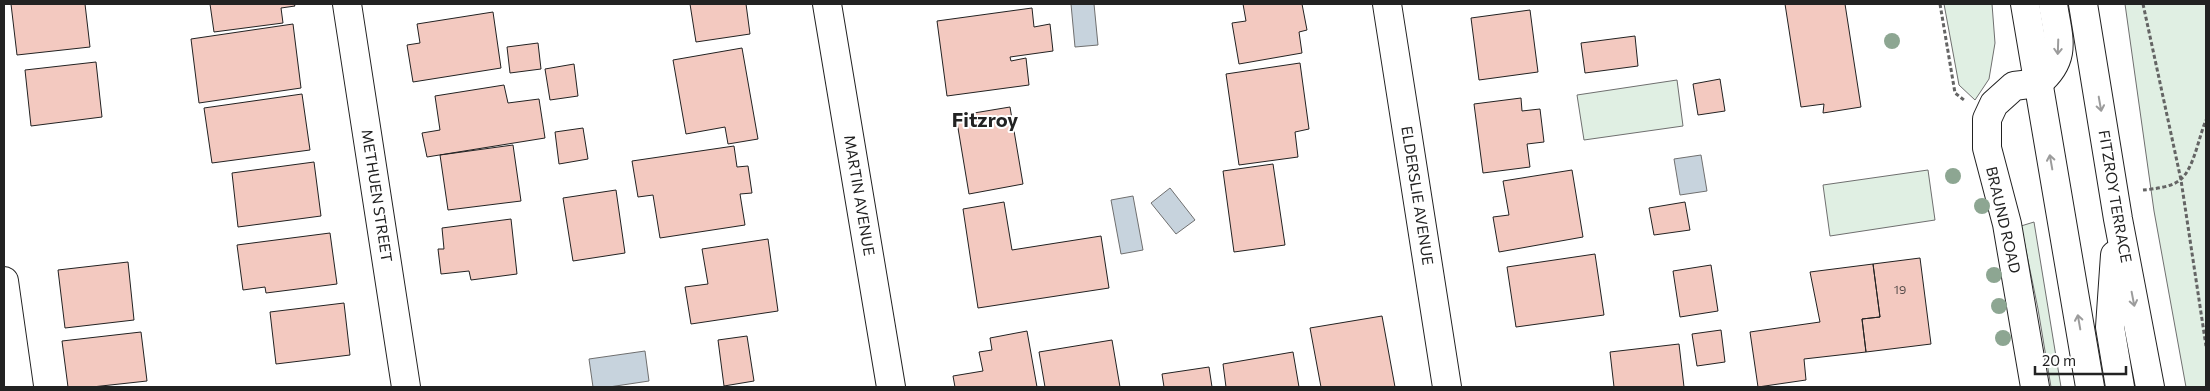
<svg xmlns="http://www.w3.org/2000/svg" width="2210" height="391" font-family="Commissioner,sans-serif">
<rect width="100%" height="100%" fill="#fff"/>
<path fill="#e0efe3" stroke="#6f6f6f" d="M1944,4H1992L1995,43L1989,79L1975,100L1959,85Z
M2125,4H2206V387H2186L2154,211Z
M1677,80L1683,126L1584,140L1577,95Z
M1928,170L1935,220L1830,236L1823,185Z
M2034,222L2061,387H2051L2038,309L2021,226Z"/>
<path fill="#c7d3dd" stroke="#6f6f6f" d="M1071,4H1094L1098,45L1075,47Z
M1701,155L1707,191L1680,195L1674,159Z
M1170,188L1195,220L1176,234L1151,203Z
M1133,196L1143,250L1121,254L1111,200Z
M645,351L649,381L609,387H593L589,359Z"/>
<path fill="#f3c9c0" stroke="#222" d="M11,4H85L90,47L17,55Z
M210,4H294L295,6L281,8L283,23L214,32Z
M690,4H746L750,34L696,42Z
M1243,4H1302L1307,30L1299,32L1302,53L1239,64L1232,23L1246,21Z
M1785,4H1845L1861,107L1823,113L1824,104L1801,107Z
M1032,8L1034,27L1050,24L1053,51L1010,57L1011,61L1026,58L1029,85L947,96L937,21Z
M1530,10L1538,72L1479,80L1471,18Z
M493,12L501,68L413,82L407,45L420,43L417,24Z
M293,24L301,88L199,103L191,39Z
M1635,36L1638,66L1585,73L1581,43Z
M538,43L541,69L510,73L507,47Z
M742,48L758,139L728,144L725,127L686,134L673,60Z
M96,62L102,117L31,126L25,70Z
M1300,63L1309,129L1295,132L1298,157L1239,165L1226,74Z
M574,64L578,96L550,100L545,69Z
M1720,79L1725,111L1698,115L1693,84Z
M504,85L508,103L539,99L545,138L427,157L422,133L440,130L435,96Z
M302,94L310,150L212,163L204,108Z
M1521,98L1522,111L1540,109L1544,142L1527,144L1530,167L1483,173L1474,104Z
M1010,107L1023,184L969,194L956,116Z
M583,128L588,159L559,164L555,132Z
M513,145L521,201L448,210L440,155Z
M734,146L737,167L748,166L752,193L740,194L745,225L660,238L653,195L638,197L632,161Z
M314,162L321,216L238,227L232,173Z
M1273,164L1285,245L1234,252L1223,171Z
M1572,170L1583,237L1499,252L1493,217L1509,215L1503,181Z
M616,190L625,253L573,261L563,198Z
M1004,202L1012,250L1101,236L1109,288L978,308L963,209Z
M1685,202L1690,230L1654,235L1649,208Z
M511,219L517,274L471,280L469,271L441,274L438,249H444L442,228Z
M330,233L337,284L266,293L265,287L243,290L237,245Z
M768,239L778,311L691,324L685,287L708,284L702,249Z
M1595,254L1604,315L1516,327L1507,267Z
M1920,258L1931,344L1866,352L1862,319L1880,317L1873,264Z
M128,262L134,320L65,328L58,270Z
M1873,264L1880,317L1862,319L1866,352L1804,359L1806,380L1758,387L1750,332L1820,322L1810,272Z
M1711,265L1718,311L1680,317L1673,271Z
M344,303L350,355L276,364L270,312Z
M1382,316L1395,387H1321L1310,328Z
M1721,330L1725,362L1697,366L1692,334Z
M1027,331L1037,387H955L953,376L983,371L979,352L992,350L990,338Z
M141,332L147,381L92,387H68L62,341Z
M747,336L754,381L724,386L718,340Z
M1112,340L1120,387H1045L1039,352Z
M1679,344L1684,387H1614L1610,352Z
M1293,352L1299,387H1226L1223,364Z
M1209,367L1212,387H1164L1162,374Z"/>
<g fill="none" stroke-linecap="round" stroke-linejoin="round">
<g stroke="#222" stroke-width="30">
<g id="street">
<path id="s1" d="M347,4L406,387"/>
<path id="s2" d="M827,4L891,387"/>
<path id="s3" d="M1387,4L1447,387"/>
<path d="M4,281L19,387"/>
<path d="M2035,387L2007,224L1987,148V119L1994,104L2014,86L2038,83"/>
</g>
</g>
<g stroke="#222" stroke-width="30">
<g id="highway">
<path d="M2025,4L2090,387"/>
<path id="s4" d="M2083,4L2118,219L2150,387"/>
<path d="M2038,83C2068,58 2058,38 2053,4"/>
<path d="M2115,255L2110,327L2120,387"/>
</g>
</g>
<path stroke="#646464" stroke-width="3" stroke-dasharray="4 2.5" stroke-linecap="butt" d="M1940,4L1955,93L1964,100
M2143,4L2181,180L2206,346
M2143,190C2154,189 2173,187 2181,179C2194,168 2199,136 2206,120"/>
<use href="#street" stroke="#fff" stroke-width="28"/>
<use href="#highway" stroke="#fff" stroke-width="28"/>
</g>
<g fill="#8da692">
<circle cx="1892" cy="41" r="8"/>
<circle cx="1953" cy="176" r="8"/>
<circle cx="1982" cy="206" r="8"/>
<circle cx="1994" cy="275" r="8"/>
<circle cx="1999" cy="306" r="8"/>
<circle cx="2003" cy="338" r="8"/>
</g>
<defs><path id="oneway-shaft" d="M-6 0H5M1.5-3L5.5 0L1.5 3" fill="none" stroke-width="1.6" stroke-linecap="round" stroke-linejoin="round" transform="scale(1.25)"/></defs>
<g stroke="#9c9c9c">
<use href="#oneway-shaft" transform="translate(2058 47) rotate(92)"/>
<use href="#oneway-shaft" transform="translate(2100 104) rotate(80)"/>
<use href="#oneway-shaft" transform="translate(2051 162) rotate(-100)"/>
<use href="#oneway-shaft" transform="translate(2133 299) rotate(79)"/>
<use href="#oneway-shaft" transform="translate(2079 322) rotate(-100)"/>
</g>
<g text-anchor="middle" stroke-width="4" stroke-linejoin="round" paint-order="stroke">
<g font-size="12" fill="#564c4a">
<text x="1900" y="294">19</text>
</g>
<g font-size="15" fill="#222" stroke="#fff">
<text dy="5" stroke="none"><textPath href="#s2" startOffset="194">MARTIN AVENUE</textPath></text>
<text dy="5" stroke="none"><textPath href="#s1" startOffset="194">METHUEN STREET</textPath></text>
<text dy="5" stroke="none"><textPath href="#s3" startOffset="194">ELDERSLIE AVENUE</textPath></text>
<text dy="5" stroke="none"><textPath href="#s4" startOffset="195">FITZROY TERRACE</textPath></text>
<text transform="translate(2003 220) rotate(77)" y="5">BRAUND ROAD</text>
</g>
<g font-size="20" font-weight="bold" fill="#222" stroke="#fff">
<text x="985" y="127">Fitzroy</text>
</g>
</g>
<rect width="2210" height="391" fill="none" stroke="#222222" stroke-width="10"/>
<path d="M2035 366v8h91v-8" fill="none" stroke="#222222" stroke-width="2.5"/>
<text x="2042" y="366" font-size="15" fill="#222222" stroke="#ffffff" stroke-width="4" paint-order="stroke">20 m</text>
</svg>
